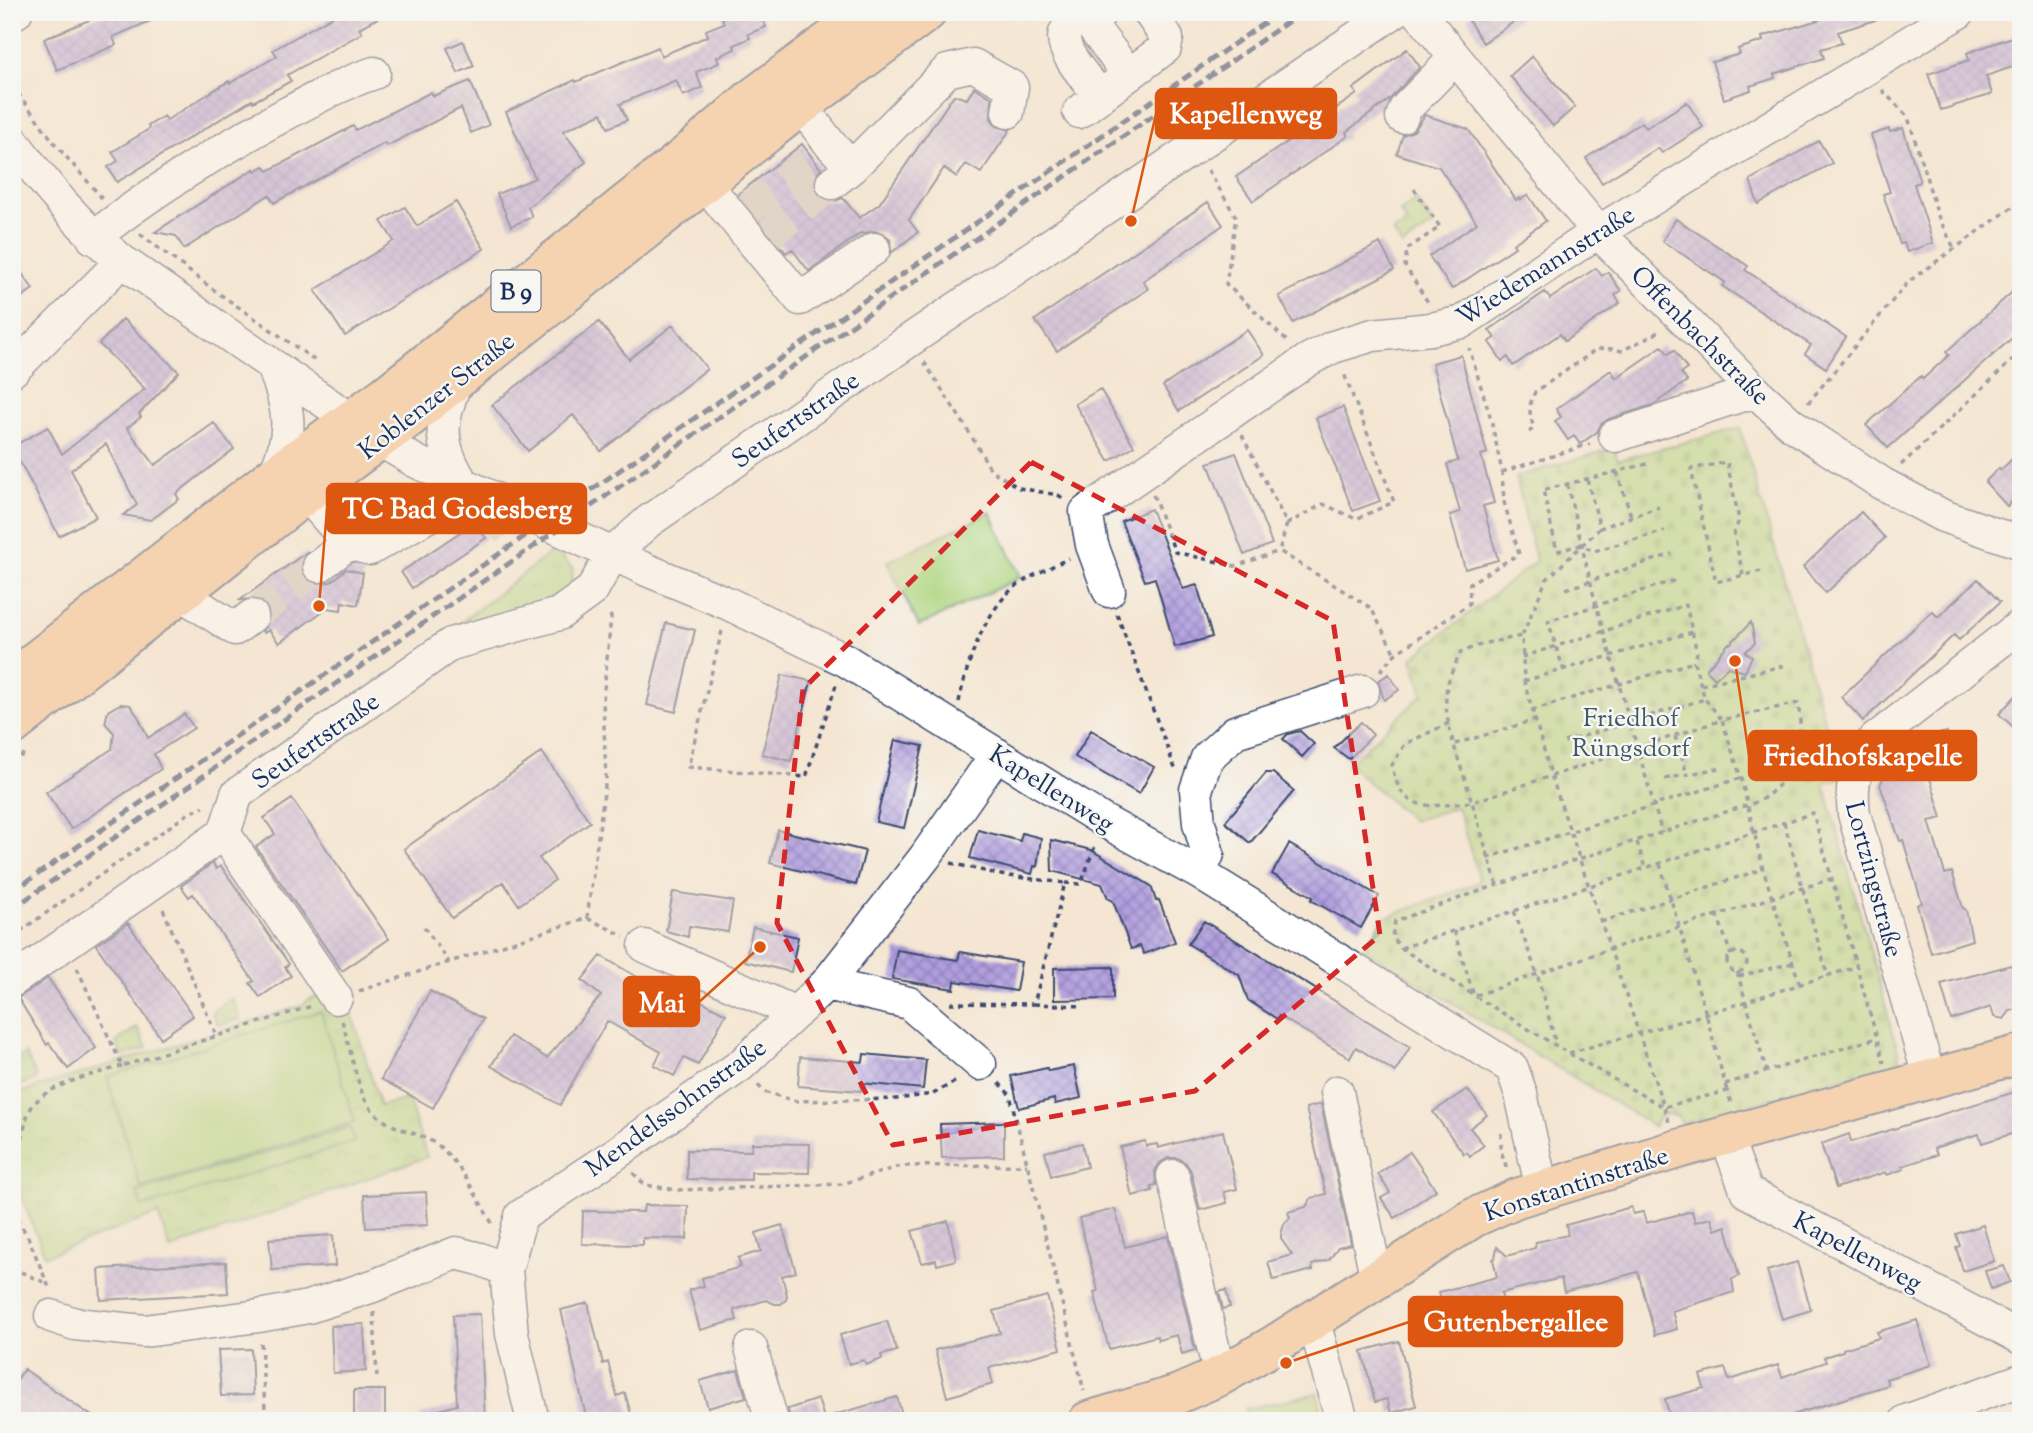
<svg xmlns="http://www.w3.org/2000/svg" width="2033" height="1433" font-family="'Sorts Mill Goudy',serif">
<defs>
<pattern id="grass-tufts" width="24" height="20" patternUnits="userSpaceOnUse" patternTransform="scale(1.75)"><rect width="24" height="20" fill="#afd680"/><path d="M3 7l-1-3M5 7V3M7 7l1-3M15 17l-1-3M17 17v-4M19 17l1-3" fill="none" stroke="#96b871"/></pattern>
<pattern id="cemetery-stones" width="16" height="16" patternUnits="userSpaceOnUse" patternTransform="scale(1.75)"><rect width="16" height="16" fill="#afd680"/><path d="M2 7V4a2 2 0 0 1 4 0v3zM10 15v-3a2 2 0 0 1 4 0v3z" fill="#96b871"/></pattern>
<pattern id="park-crowns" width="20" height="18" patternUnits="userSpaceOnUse" patternTransform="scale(1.75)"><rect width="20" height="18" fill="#afd680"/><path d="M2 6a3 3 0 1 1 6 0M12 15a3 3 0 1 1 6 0" fill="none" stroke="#96b871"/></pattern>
<pattern id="building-cross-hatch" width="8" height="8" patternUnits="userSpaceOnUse" patternTransform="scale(1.75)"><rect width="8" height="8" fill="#b19edf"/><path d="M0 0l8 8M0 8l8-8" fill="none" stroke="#8f81b8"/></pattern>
</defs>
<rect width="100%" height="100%" fill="#f6f6f2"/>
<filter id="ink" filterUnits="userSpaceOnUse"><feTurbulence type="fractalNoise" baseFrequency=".0143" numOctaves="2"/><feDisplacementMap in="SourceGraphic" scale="14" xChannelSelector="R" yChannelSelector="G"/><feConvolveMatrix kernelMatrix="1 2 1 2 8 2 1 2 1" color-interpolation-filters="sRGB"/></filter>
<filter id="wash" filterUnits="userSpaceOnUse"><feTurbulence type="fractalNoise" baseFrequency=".00686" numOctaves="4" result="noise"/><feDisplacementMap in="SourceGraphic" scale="28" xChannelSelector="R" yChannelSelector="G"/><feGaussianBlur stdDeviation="1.57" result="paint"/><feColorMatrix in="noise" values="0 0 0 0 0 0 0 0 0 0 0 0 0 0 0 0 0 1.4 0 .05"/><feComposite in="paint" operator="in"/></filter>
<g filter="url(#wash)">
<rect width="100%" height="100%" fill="#f4e6d2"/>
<path fill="url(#grass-tufts)" stroke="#65826f" stroke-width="2" d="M477,520L495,521L509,528L491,539Z
M553,551L573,569L571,585L555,602L456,626Z"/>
<path fill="url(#cemetery-stones)" stroke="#65826f" stroke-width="2" d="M1740,428L1841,778L1824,783L1901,1062L1682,1124L1678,1116L1666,1114L1658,1118L1655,1127L1364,949L1384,918L1480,882L1457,807L1413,821L1348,764L1423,694L1412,658L1536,561L1516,477L1614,448L1618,460Z"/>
<path fill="url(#park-crowns)" stroke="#65826f" stroke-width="2" d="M1416,200L1433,225L1402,246L1393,232L1407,223L1400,212Z
M344,987L380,1106L408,1099L427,1157L170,1249L158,1214L45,1256L12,1173V1095L301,1006L310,999Z
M232,998L240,1019L218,1025L212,1012Z
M137,1027L147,1048L122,1056L116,1042Z
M26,1054L37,1079L12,1088V1062Z
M1317,1393L1325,1421H1248L1245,1409Z"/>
<path fill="#afd680" stroke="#65826f" stroke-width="2" d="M990,512L1021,577L919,626L887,562Z
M321,1011L355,1122L141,1188L107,1077Z
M350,1127L354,1142L142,1207L137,1192Z"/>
<g id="blocks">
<path fill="url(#building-cross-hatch)" d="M108,12H171L113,37L116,45L57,70L44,39Z
M340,12H389L359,28L362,33L287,75L291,81L253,102L252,100L117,182L108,167L118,161L112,152L149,129L148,126L164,116L167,120L229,81L230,83L277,56L273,50Z
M737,12H760L766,27L748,34L750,38L734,45L735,49L717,57L719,63L696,72L702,88L683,96L676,80L620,104L627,120L608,128L602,113L563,131L586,162L528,207L532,217L511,226L497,194L535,178L506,112L575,80L576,82L658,47L661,56L708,36L706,30L724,23L722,18Z
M1475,12H1528L1483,43L1467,18Z
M1845,12H1888V16L1838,32L1842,43L1821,49L1824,58L1774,74L1775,78L1750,86L1751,90L1724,99L1712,62L1740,54L1738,49L1763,41L1762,37Z
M2021,34V64L1986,76L1992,94L1941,110L1928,74L1969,60L1967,53Z
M463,41L474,66L458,73L447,48Z
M1407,49L1420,67L1390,99L1346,132L1348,136L1253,201L1236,177L1357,94L1353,89Z
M1532,56L1575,107L1553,126L1510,76Z
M470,81L489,125L471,133L461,108L387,146L385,143L274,203L269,195L184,249L176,236L155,232L254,169L255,171L264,166L268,171L353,126L356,130L431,92L433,96Z
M974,87L992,98L991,118L996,126L1010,130L981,173L966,164L957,177L944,168L909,220L918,232L891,253L890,239L883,233L873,231L863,234L861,233L809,271L792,249L786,253L738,194L802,144L821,169L815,177L814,185L817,194L826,200L835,201L843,198L859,218L879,204L954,95L967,99Z
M1687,102L1703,127L1662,153L1658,148L1602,183L1586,158L1642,122L1646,128Z
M1425,115L1468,129L1516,200L1519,198L1520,200L1528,195L1546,221L1513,244L1515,247L1452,289L1429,256L1477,223L1439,167L1397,154L1403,135L1414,131Z
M1903,128L1920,182L1914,184L1933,243L1907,252L1904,243L1900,244L1883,194L1890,192L1871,135L1889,129L1890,132Z
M1819,141L1832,163L1758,204L1750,180Z
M456,202L484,249L345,336L315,290L394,241L381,221L405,207L417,226Z
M1208,202L1223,225L1143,281L1148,289L1057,351L1035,320Z
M1676,219L1748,266L1745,270L1846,337L1826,368L1805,354L1811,345L1722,286L1725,282L1662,241Z
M1380,243L1394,270L1293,323L1279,296Z
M12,259L33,289L12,304Z
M1596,268L1602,276L1608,272L1621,291L1615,295L1620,303L1565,341L1560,334L1513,366L1508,357L1502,361L1489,342L1495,338L1489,330L1545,292L1550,299Z
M2021,284V330L1888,448L1866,425L1921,376L1923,379L1949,355L1946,352Z
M123,319L179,372L139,414L141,417L127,428L155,465L214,423L234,449L176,494L179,499L151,520L123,515L137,505L106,444L71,470L96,517L59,536L12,447L48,427L62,454L145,389L99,344Z
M599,322L629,359L673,325L707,369L601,451L573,415L528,451L492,405Z
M1247,330L1264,355L1179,411L1163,386Z
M1662,346L1668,354L1674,350L1687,369L1681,373L1687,381L1653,405L1609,419L1601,424L1597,432L1580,444L1574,436L1568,440L1555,421L1561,417L1556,409L1611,370L1616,378Z
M1461,355L1487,453L1481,455L1494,503L1483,506L1498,560L1465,569L1450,515L1460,512L1447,464L1458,461L1432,363Z
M1100,389L1134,446L1109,461L1075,404Z
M1343,407L1380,501L1353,511L1316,418Z
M2021,450V493L2007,506L1985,482L1999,468L2001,470Z
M1236,453L1272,544L1244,555L1208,463Z
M1151,509L1183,589L1197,585L1212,637L1175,647L1155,578L1145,581L1121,521Z
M1861,512L1885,538L1826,593L1803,567Z
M475,522L486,538L412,588L401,572Z
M308,551L302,560L301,569L305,578L313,583L331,582L346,569L363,573L358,605L342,602L341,610L327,608L279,643L269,630L264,633L262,631L269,622L270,613L266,604L258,599L240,600Z
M1978,579L2000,602L1959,640L1954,635L1863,721L1841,697L1932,611L1938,617Z
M1751,622L1755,643L1745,652L1752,656L1745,672L1728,667L1715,679L1706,670L1729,643L1730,644Z
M666,623L695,630L676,712L647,705Z
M1389,674L1399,690L1384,700L1378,681Z
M782,675L811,681L791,761L762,754Z
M2021,690V734L1999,714Z
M120,704L130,705L139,718L148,738L184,714L194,728L154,754L161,769L71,829L46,792L112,749L114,733L105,723L108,711Z
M1361,722L1373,735L1349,759L1334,748Z
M1091,730L1154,767L1139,794L1075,757Z
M1300,731L1314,744L1302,757L1283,739L1288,734Z
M1947,732L1951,746L1961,743L1966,763L1929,775L1942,818L1929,821L1945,874L1952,872L1963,908L1966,910L1972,940L1931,953L1917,905L1922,903L1903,840L1900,841L1880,785L1886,771L1925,761L1919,739Z
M895,740L923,746L904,828L876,822Z
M542,752L590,822L539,858L555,880L519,905L503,882L452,918L404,849Z
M1266,773H1273L1294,791L1250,843L1225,822Z
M292,799L389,939L342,971L256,847L275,834L264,818Z
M778,830L865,851L856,885L770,863Z
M978,830L1020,841L1022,833L1041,838L1037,867L1034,866L1032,874L970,858Z
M1051,840L1091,850L1151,886L1156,901L1159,900L1175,942L1144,954L1140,946L1131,949L1113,901L1108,898L1102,884L1052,871Z
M1289,844L1379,896L1361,928L1311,900L1313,897L1272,874Z
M213,863L216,869L221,866L289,964L285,967L291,976L260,997L250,983L254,981L193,894L189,897L181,886Z
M673,892L733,901L728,932L689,926L688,937L666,931Z
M1204,921L1410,1047L1395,1072L1356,1047L1350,1058L1279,1016L1277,1019L1248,1000L1239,975L1188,944Z
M128,923L193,1016L161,1038L96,945Z
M753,927L798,937L791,972L745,961Z
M897,950L958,960L960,952L1021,962L1016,991L955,981L954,989L892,979Z
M601,956L637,977L628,994L679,1019L692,996L726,1014L698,1065L684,1058L674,1076L654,1065L661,1052L607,1021L560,1105L491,1066L510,1036L547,1058L601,996L582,980Z
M2011,965L2021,992V1008L2010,1011L2004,1019L1994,1017L1991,1007L1951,1020L1941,984Z
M1113,967V999L1054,1000V968Z
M48,978L96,1048L68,1069L49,1043L47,1045L18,998Z
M430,991L483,1019L433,1108L381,1079Z
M864,1054L926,1060L923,1089L861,1083V1091L798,1086L800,1057L863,1062Z
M1074,1066L1081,1098L1055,1104L1054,1099L1019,1108L1011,1076L1047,1068L1048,1071Z
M1467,1089L1487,1115L1470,1128L1484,1145L1470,1156L1467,1152L1464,1154L1433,1112Z
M2021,1090V1131L1982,1143L1979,1134L1934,1148L1937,1155L1902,1166L1904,1169L1887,1175L1886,1172L1836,1188L1821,1144L1849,1134L1851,1142Z
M1321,1104L1351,1244L1338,1247L1329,1260L1312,1265L1313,1270L1273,1280L1268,1262L1292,1255L1281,1239V1235L1284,1224L1290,1218L1288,1212L1306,1207L1311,1198L1326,1194L1306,1108Z
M1004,1122V1156L942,1158L940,1124Z
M1223,1131L1237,1189L1224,1192L1227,1203L1200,1210L1191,1171L1186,1163L1178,1158H1168L1160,1163L1155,1171L1156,1185L1151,1186L1152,1191L1132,1196L1120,1147L1145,1141L1146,1146L1157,1144L1158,1148Z
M752,1143L810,1144L809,1173L751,1172V1180L687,1179V1150L751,1151Z
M1082,1143L1087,1167L1051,1176L1045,1152Z
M1410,1152L1436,1190L1395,1218L1381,1198L1390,1193L1378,1174Z
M426,1192L428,1225L366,1228L364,1195Z
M644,1205L688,1206L687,1239L643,1238V1245L582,1244L583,1211L643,1212Z
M1631,1207L1633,1214L1643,1212L1646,1223L1692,1211L1695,1222L1711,1218L1715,1230L1726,1226L1739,1276L1732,1279L1734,1292L1672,1311L1677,1329L1655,1335L1638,1272L1564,1292L1561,1278L1501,1293L1506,1313L1460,1325L1459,1322L1447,1325L1439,1292L1497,1277L1493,1259L1495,1258L1497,1247L1507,1256L1535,1248L1536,1242L1568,1235L1566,1225Z
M1115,1209L1125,1247L1168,1236L1195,1350L1182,1354L1177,1335L1158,1340L1157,1336L1109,1349L1094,1292L1098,1291L1079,1218Z
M948,1221L956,1260L937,1265L936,1260L922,1263L912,1231Z
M782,1225L796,1272L782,1276L787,1295L786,1300L781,1304H775L766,1300L734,1310L737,1320L700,1330L689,1290L704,1286L702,1278L741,1267L738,1258L761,1251L756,1233Z
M1983,1225L1994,1261L1963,1271L1956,1247L1960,1246L1956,1234Z
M333,1235L335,1266L272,1270L269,1239Z
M226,1262L228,1293L101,1300L99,1269Z
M1797,1262L1811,1310L1782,1319L1767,1271Z
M2004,1266L2010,1282L1991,1289L1985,1271Z
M1226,1290L1230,1307L1223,1309L1219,1292Z
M1047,1296L1061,1349L989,1368L993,1384L947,1397L935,1350L1000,1333L994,1311Z
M588,1303L603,1364L608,1362L617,1396L625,1393L633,1421H587L561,1310Z
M480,1314L485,1421H421L420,1415L457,1405L453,1315Z
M1917,1320L1931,1365L1886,1379L1888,1385L1793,1415L1795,1421H1671L1665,1399L1704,1388L1700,1375L1725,1368L1729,1380L1778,1365L1782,1377L1826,1362L1824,1357L1843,1351V1349L1879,1338L1877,1332Z
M887,1321L897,1351L881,1355L882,1359L866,1365L864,1360L849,1364L840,1335Z
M364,1324L366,1371L333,1373L331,1326Z
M1399,1341L1416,1406L1391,1413L1387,1399L1375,1402L1362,1351Z
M251,1349L253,1395L221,1396L218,1350Z
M24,1369L57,1392L99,1421H12V1387Z
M738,1370L746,1397L708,1408L700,1381Z
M354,1390H385V1421H354Z
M897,1397L904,1421H830V1416Z
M818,1399L825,1421H790L788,1409Z"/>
</g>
</g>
<g filter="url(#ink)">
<use href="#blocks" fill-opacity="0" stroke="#3c4a6f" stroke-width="2"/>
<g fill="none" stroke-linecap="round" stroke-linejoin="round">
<path stroke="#c9c1bb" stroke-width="32" stroke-dasharray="32 16" stroke-linecap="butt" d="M745,212L813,158
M765,238L832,183
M252,616L319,566"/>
<g stroke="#3c4a6f" stroke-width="35">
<path id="minor" d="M1086,12C1079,17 1068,25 1065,33C1058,50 1090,83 1101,96
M1101,12L1096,17L1094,29L1129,75
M1418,12L1598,232L1755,391L1791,424L1881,483L1943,516L2021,543
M12,14L16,12
M801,106L830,144L852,167
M1079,112L1165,48L1167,38L1149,12
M1402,117L1405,109L1455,58
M12,140C45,185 79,226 122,261L380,440L415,461L463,484L647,570L729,604L845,660L1104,821L1199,873L1512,1068L1521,1094L1542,1190
M689,164L800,299L874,249
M832,183L852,167L947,71L973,65L1012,87L1008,112
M93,238C152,191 216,152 282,116C312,100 341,84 374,73
M12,371L122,261
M1615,436L1755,391
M273,476C294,436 290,409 274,369
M306,494L349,543L370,549L454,501L463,484C438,445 439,423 456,382
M319,566L349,543
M1109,591L1092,545L1086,512L1308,360L1333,347L1373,335L1431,329L1462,322L1598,232L1959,12
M181,594L235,629L252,616
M224,833L336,998
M1199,873L1208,854L1199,823L1196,790L1207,758L1235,732L1363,691
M645,946L796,1013
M12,981L224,833L237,794L451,644L559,614L592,590L613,553L649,521L910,340L1394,12
M826,984L909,1003L980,1064
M1930,1080L1854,814C1850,781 1855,767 1874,740L2021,625
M1337,1092L1377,1280
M1726,1137L1747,1192L2021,1338
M1173,1176L1220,1376
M51,1316L75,1324L144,1331L259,1316L308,1307L373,1286L456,1253L480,1259L506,1270
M1313,1319L1342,1421
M751,1348L772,1421
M533,1421L512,1334L506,1270L521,1216L614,1155L741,1065L826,984L925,857L997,754
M1906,1421L2021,1380"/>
</g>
<g stroke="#3c4a6f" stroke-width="42">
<path id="major" d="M12,679L273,476L387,394L684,157L752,98L868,12
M12,726L306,494L408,419L801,106L927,12
M1088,1421L1176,1395L1220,1376L1274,1345L1473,1218L1517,1198L1678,1149L2021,1054"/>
</g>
<path stroke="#3c4a6f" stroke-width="3.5" stroke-dasharray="5 5" stroke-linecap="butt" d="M12,85L56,145L102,198
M1882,90L1908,117L1938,216L1954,248
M1208,170L1236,217L1226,284L1289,343
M1414,189L1440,227L1407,249L1405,266L1429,304
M140,234L214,290L316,361
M924,362L966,427L991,470L1019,488L1058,495L1066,500
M1808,403L1908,282L2021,201
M1529,432L1534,428C1529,414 1528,405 1535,392L1596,350L1605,348L1623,351C1635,342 1648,340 1659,331
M1242,435L1287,524L1279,551L1371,608L1395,654
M1647,464L1543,490L1557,551L1581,545L1594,551L1665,531
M1901,465L2021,352
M1502,472L1590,444
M1617,472L1631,516
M1587,479L1600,528L1659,507
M1567,484L1596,605L1662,833
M1153,495L1175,552L1236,566L1279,551
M1287,524L1323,504L1356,519L1394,502L1343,371
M1600,528L1546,580L1522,636L1524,681L1551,775L1669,1122
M1743,575L1734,534L1739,520L1727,462L1691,469L1716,582L1761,571
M1566,589L1672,554
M1117,614L1176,771
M722,631L688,767L806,777L836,685
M1522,657L1686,605L1697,653L1694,662L1705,699L1722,720L1798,703C1805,743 1795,781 1757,802L1497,885L1395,921L1392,937L1401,948C1486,1004 1573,1058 1664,1107L1727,1091L1731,1103
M1380,671L1395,654L1469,604L1470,583L1519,554L1504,502L1502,472L1491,419L1469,348
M1564,671L1548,621L1679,579
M1524,681L1692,632
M1701,685L1787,665
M959,702C967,663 982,618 1011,590C1023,579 1054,566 1069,558
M1532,710L1694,662
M1449,723L1405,744L1392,765C1401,816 1431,806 1472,802C1463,770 1444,727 1446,694C1447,679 1455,665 1461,652L1486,643L1522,636
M1675,736L1687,774
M1564,742L1705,699
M1455,744L1535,720
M12,763L24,754
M1665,779L1719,768
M1784,822L1828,977
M1637,842L1645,868
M1487,858L1741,778
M1660,864L1706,1014L1727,1091
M1065,883L1081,884L1095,846
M1497,885L1472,802L1722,720L1741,778L1763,869L1800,985
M163,909L217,1037
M1514,911L1537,974L1556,1044
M1717,914L1731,955
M587,918L606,778L603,700L611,617L609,611
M1601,922L1763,869
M424,927L449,962
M1454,931L1474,996L1610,949L1831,879
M12,937L189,813L204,807
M1401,948L1813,813L1884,1063
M1727 962a10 10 0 1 1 20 0a10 10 0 1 1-20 0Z
M77,968L122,1066L312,1006
M1737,972L1767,1072
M1739,976L1793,963
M359,991L587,918L624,936
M950,1003L1034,1004L1065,883L1001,875L951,863
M1034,1004L1083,1006
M342,1021C348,1039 358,1090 367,1103C385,1130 408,1128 431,1141C458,1156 476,1197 492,1223
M1569,1053L1706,1014L1855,967
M999,1083L1010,1095L1084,1391
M1725,1084L1877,1038
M758,1085L764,1092L796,1101L897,1099L933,1094L958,1080
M1501,1133V1151L1507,1169
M12,1156C26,1144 22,1125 30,1110C43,1084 95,1075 122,1066
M633,1173L645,1185L678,1190L842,1184L901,1166L1027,1165
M12,1210L28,1237L50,1290
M12,1268L48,1284
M374,1312L377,1379
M261,1343L265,1409"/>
<use href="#minor" stroke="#fff" stroke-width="32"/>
<use href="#major" stroke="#f7bd88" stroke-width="38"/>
<path stroke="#1b2f5e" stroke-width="5" stroke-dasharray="10 5" stroke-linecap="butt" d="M12,892L1280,12
M12,909L1302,12"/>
</g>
</g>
<path d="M0 0H2033V1433H0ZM1031,462L1333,621L1380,935L1195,1091L893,1145L777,923L803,689Z" fill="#f4e6d2" fill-opacity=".55" fill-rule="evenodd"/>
<path fill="none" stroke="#d62828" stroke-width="5" stroke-dasharray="14 9" stroke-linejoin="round" d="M1031,462L1333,621L1380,935L1195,1091L893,1145L777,923L803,689Z"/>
<g text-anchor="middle" stroke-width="5" stroke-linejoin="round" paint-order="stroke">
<rect fill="#f6f6f2" stroke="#5d6b8a" stroke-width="2" x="491.5" y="270.5" width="49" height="41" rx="5"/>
<g font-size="24" font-weight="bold" fill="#1b2f5e">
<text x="516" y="299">B 9</text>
</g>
<g font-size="26" fill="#1b2f5e" stroke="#f6f6f2">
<text transform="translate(1545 265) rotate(-32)" y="9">Wiedemannstraße</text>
<text transform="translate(1701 335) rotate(45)" y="9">Offenbachstraße</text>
<text transform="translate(436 395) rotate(-38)" y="9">Koblenzer Straße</text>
<text transform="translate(795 419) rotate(-35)" y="9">Seufertstraße</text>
<text transform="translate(315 740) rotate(-35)" y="9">Seufertstraße</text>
<text transform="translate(1052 788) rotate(32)" y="9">Kapellenweg</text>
<text transform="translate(1875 879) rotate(75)" y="9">Lortzingstraße</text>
<text transform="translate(675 1107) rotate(-36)" y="9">Mendelssohnstraße</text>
<text transform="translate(1576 1183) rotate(-18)" y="9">Konstantinstraße</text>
<text transform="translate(1858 1251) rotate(28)" y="9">Kapellenweg</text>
</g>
<g font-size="26" fill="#405966" stroke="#f6f6f2">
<text x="1631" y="726">Friedhof<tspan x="1631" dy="30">Rüngsdorf</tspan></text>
</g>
</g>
<path fill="none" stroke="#de5710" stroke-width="2.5" d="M1131 221L1156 114M319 606L327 509M1735 661L1749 755M760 947L699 1002M1286 1363L1409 1322"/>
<g fill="#de5710" stroke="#f6f6f2" stroke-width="2.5">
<circle cx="1131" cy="221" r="7"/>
<circle cx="319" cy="606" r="7"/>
<circle cx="1735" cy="661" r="7"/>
<circle cx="760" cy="947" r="7"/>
<circle cx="1286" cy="1363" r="7"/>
</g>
<g fill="#de5710" stroke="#de5710" stroke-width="2.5">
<rect x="1156" y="89" width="180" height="49" rx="7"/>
<rect x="327" y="484" width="259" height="49" rx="7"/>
<rect x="1749" y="731" width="227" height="49" rx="7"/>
<rect x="624" y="977" width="75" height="49" rx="7"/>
<rect x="1409" y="1297" width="213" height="49" rx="7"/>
</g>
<g font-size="28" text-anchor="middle" font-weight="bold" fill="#fff">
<text x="1246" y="123">Kapellenweg</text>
<text x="457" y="518">TC Bad Godesberg</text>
<text x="1863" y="765">Friedhofskapelle</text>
<text x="662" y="1012">Mai</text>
<text x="1516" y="1331">Gutenbergallee</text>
</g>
<rect width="2033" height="1433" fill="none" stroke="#f6f6f2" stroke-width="42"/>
</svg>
